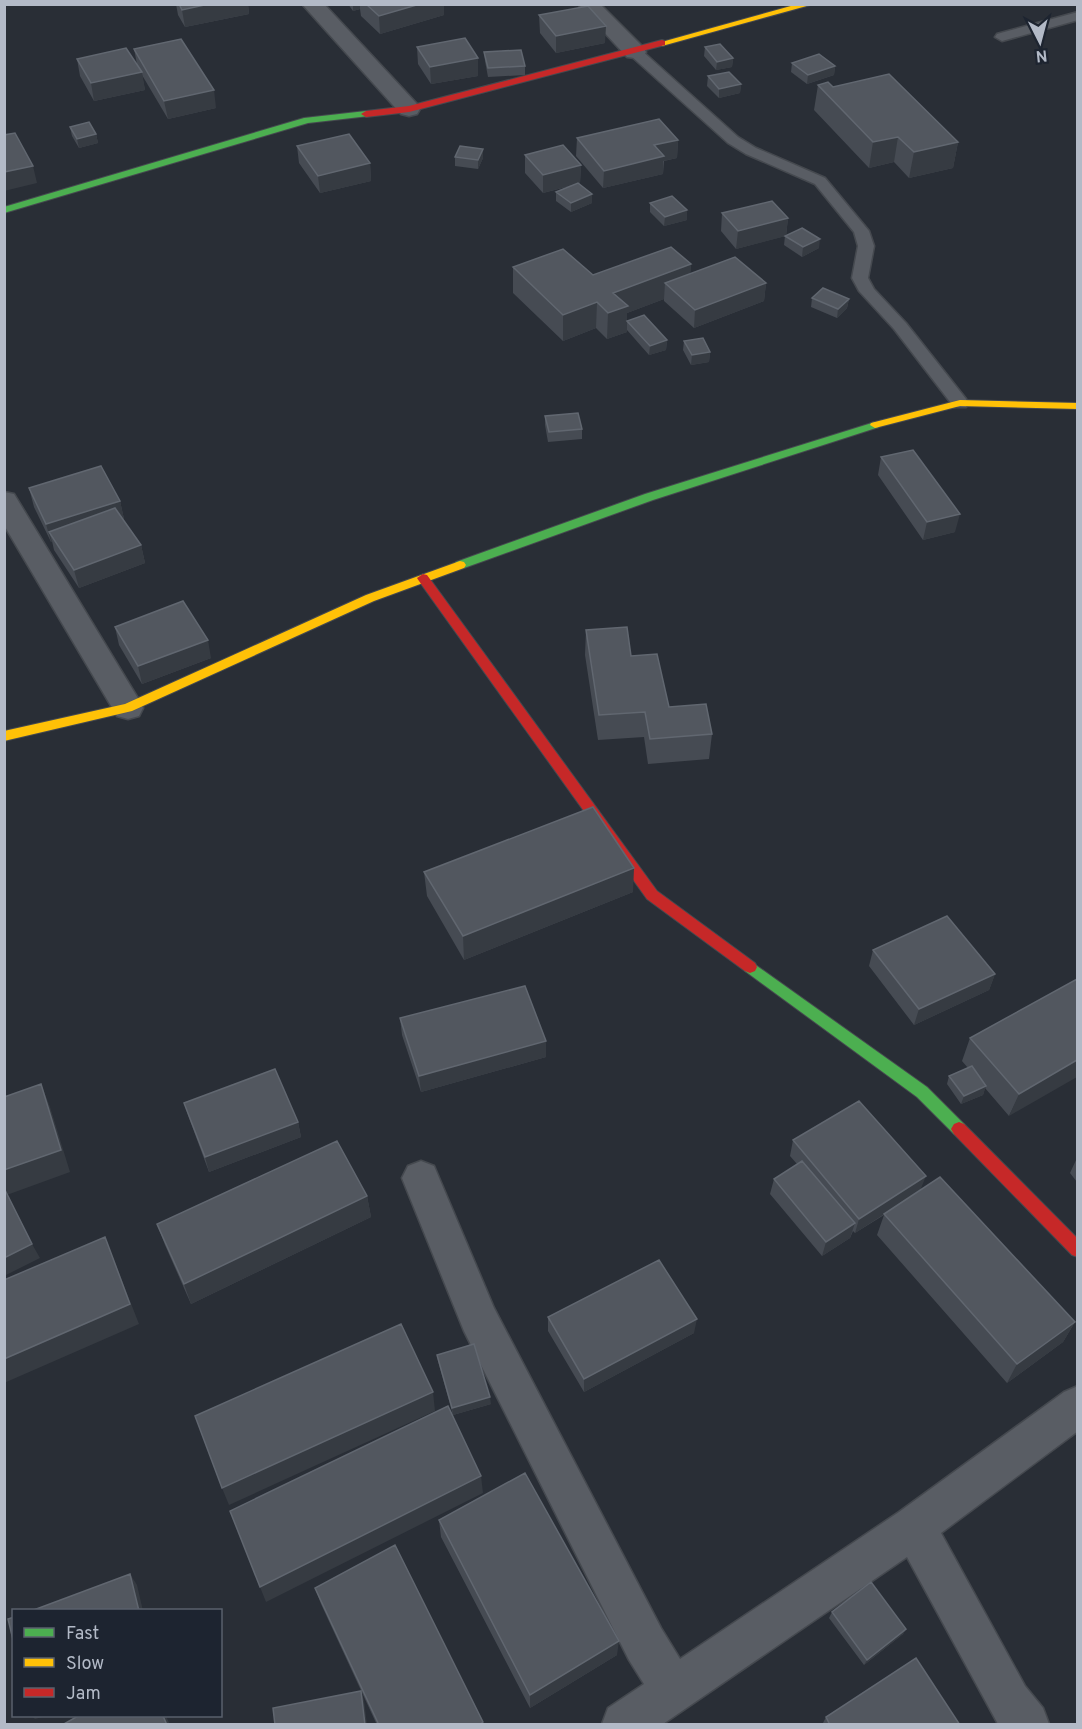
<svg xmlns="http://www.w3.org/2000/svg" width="1082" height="1729" font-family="Overpass,sans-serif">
<rect width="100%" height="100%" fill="#292e36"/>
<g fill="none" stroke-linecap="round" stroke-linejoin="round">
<g stroke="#45494f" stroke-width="3">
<path id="lane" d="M1078,12V20L1002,41L995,37L997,34Z
M635,48L640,49L738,137L756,148L825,178L869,231L874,246L868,278L874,289L906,323L966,399L968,403L966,407H954L894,329L859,291L852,278L858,246L854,232L815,184L746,154L728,143L630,55L628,52Z"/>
</g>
<g stroke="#45494f" stroke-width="3">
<path id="street" d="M302,4H324L417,104L420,109L417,114L409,116L401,114Z
M578,4H600L643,47L646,52L643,57L635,58L627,57Z
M4,492L14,494L139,700L143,708L139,716L128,719L117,716L4,525Z
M421,1161L434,1166L494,1308L661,1628L680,1659L899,1512L1064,1392L1078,1386V1431L941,1533L1025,1686L1043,1708L1049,1724H998L907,1557L663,1724H602L608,1708L644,1684L629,1660L464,1331L402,1178L408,1166Z"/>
</g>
<g stroke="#45494f" stroke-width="2">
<path id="fast" d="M366,111L371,114L369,116L308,123L4,213V207L304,118Z
M875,422L879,423V427L653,500L464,568H456L454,565L456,562L645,494Z
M750,961L927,1087L964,1124L967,1129L964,1134L959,1136L954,1134L917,1097L745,971L743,967L745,963Z"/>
</g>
<g stroke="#45494f" stroke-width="2">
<path id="slow" d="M798,4H814L662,46L658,43Z
M960,400L1078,403V409L960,406L875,428L870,425L871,423Z
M460,561L464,562L466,565L464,568L374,601L132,711L4,741V731L125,704L366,595Z"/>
</g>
<g stroke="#45494f" stroke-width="2">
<path id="jam" d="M662,40L665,41V45L409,112L366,117L361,114L366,111L409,106Z
M423,574L427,575L657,891L755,963L757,967L755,971L750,973L745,971L647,899L419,581L417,578Z
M959,1122L964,1124L1078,1239V1257L1072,1255L954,1134L951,1129L954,1124Z"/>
</g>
<use href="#lane" fill="#595d64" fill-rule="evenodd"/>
<use href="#street" fill="#595d64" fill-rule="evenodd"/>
<use href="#fast" fill="#4caf50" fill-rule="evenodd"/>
<use href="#slow" fill="#ffc107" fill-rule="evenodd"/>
<use href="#jam" fill="#c62828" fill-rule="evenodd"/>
</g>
<path fill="#464b53" d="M176,4H248L249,14L185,27L178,15Z
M348,4H444V15L380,34L361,16L360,9L353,11Z
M539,15L605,43L556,53L540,33Z
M417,47L478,58V76L431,84L418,64Z
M705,47L733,58L732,67L716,70L704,56Z
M134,49L216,108L168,119L142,75L145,90L94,101L80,76L77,59L137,64Z
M484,52L525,66V75L488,77L485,61Z
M792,63L835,66L834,75L807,84L791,72Z
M708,76L741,84L740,93L719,98L707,86Z
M818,85L958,142L953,168L909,178L894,162L869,168L814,110Z
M70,127L96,134L98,143L79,148L72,136Z
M577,138L678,140L677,158L664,161L663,174L603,188L576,156Z
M297,146L370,163L371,181L320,193L299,163Z
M483,149V158L478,169L455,166V157Z
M525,155L581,165L580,183L579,184L592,194V203L571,212L556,201V192L570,186L543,193L525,173Z
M650,203L687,220L664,226L650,212Z
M722,213L788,218L786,236L819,248L802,257L784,245L785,236L736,249L721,231Z
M691,264L690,274L766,283L764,301L694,328L664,301V299L627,313V332L607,339L596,328L563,341L513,293V267L593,275Z
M812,298L849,299L847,308L837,318L811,307Z
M627,321L667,340L666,350L649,355L627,330Z
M684,341L710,352L709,362L691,365L683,350Z
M545,416L582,429V439L548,442L545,425Z
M881,457L955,532L923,540L878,475Z
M29,488L120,501L124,519H122L141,545L145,563L79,588L54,550L52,541L51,542L34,507Z
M115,627L211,658L142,684L119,645Z
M586,630L631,656L669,707L712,734L709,759L648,764L644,737L598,740L585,655Z
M424,872L633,892L464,960L427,896Z
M873,950L995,974L989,990L914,1025L869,966Z
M1077,979L1009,1116L985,1088L983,1095L961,1104L947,1084L949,1076L968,1068L962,1061L970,1038Z
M400,1018L546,1057L421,1092L402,1035Z
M184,1103L298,1122L301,1137L209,1172L189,1118Z
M793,1140L921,1189L1075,1322L1063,1342L1007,1383L877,1235L884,1215L855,1233L853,1231L850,1238L822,1256L770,1194L774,1179L797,1164L790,1156Z
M1077,1158V1182L1070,1173Z
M367,1196L371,1217L191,1304L165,1245L157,1224Z
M548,1317L694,1333L584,1392L548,1331Z
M437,1355L491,1404L453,1415L438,1361Z
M439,1520L617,1655L530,1708L441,1537Z
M315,1588L483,1725H377L321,1604Z
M832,1612L906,1629L903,1634L864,1665L829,1618Z
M826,1717L960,1725H822Z"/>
<path fill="#363b42" d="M206,4H248L249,14L185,27L182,10Z
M353,4H360V9L353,11Z
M420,4H444V15L380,34L379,16Z
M606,26L605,43L556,53V36Z
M478,58V76L431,84L430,67Z
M733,58L732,67L716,70L717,62Z
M835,66L834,75L807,84L808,75Z
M142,72L145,90L94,101L91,83Z
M741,84L740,93L719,98V89Z
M214,90L216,108L168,119L164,101Z
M96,134L98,143L79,148L77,139Z
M898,137L894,162L869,168L873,142Z
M678,140L677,158L663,161V174L603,188L604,171L654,145Z
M958,142L953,168L909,178L914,152Z
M483,149V158L478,169V160Z
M370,163L371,181L320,193L318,176Z
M581,165L580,183L543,193V175Z
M33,166L37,183L4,191V172Z
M592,194V203L571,212V203Z
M687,210V220L664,226L665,217Z
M788,218L786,236L736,249L738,231Z
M820,239L819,248L802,257L803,247Z
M691,264L689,290L665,283L664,299L627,313V332L607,339L608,313L613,293Z
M766,283L764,301L694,328L695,310Z
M849,299L847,308L837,318L838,309Z
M597,302L596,328L563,341V315Z
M667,340L666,350L649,355L650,346Z
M710,352L709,362L691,365L692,355Z
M120,501L124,519L55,540L49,532L52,541L51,542L46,524Z
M960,514L955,532L923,540L927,522Z
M141,545L145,563L79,588L74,570Z
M208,640L211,658L142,684L138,666Z
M634,868L633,892L464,960L463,936Z
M995,974L989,990L914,1025L919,1009Z
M546,1041V1057L421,1092L419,1076Z
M1077,1060V1077L1009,1116L1019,1094Z
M41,1084L50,1107L70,1172L4,1196V1170Z
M986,1086L983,1095L961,1104L964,1096Z
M298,1122L301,1137L209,1172L205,1157Z
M926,1176L920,1191L855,1233L859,1219Z
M367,1196L371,1217L191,1304L184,1284Z
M855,1223L850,1238L822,1256L826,1242Z
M105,1237L139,1324L4,1383V1359Z
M32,1244L40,1258L4,1276V1258Z
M697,1319L694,1333L584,1392V1379Z
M1075,1322L1063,1342L1007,1383L1017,1364Z
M433,1392L435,1411L229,1505L222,1488Z
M490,1397L491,1404L453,1415L452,1408Z
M481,1476L483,1493L266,1602L260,1587Z
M130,1574L137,1585L143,1611H139Z
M906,1629L903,1634L864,1665L867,1660Z
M619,1641L617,1655L530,1708V1695Z
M361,1691L364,1700L367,1725H365Z
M32,1716H46L35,1719Z
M163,1716H166L170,1725H167Z"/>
<path fill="#52575f" stroke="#616770" stroke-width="1.5" d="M179,4H209L182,10Z
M366,4H420L379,16Z
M588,6L606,26L556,36L539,15Z
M465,38L478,58L430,67L417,47Z
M181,39L214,90L164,101L134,49Z
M720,44L733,58L717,62L705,47Z
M126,48L142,72L91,83L77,59Z
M521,50L525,66L488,68L484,52Z
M819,54L835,66L808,75L792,63Z
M729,72L741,84L719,89L708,76Z
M889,74L958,142L914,152L898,137L873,142L818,85L828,82L833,87Z
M659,119L678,140L654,145L664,156L604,171L577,138Z
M89,122L96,134L77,139L70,127Z
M15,133L33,166L4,172V135Z
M349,134L370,163L318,176L297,146Z
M563,145L581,165L543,175L525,155Z
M460,146L483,149L478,160L455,157Z
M578,183L592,194L571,203L556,192Z
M672,196L687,210L665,217L650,203Z
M772,201L788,218L738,231L722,213Z
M802,228L820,239L803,247L785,236Z
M671,247L691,264L613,293L628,306L608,313L597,302L563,315L513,267L563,249L593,275Z
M735,257L766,283L695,310L665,283Z
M823,288L849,299L838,309L812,298Z
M644,315L667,340L650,346L627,321Z
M703,338L710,352L692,355L684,341Z
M578,413L582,429L549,432L545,416Z
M913,450L960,514L927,522L881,457Z
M101,466L120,501L46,524L29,488Z
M115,508L141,545L74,570L49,532Z
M183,601L208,640L138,666L115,627Z
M627,627L631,656L657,654L669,707L706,704L712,734L650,739L645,712L599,715L586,630Z
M593,807L634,868L463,936L424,872Z
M947,916L995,974L919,1009L873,950Z
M1077,979V1060L1019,1094L970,1038Z
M525,986L546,1041L419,1076L400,1018Z
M972,1066L986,1086L964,1096L949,1076Z
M275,1069L298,1122L205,1157L184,1103Z
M41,1084L61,1150L4,1170V1097Z
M859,1101L926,1176L859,1219L793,1140Z
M337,1141L367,1196L184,1284L157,1224Z
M802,1161L855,1223L826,1242L774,1179Z
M940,1177L1075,1322L1017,1364L884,1214Z
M4,1188L32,1244L4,1258Z
M105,1237L130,1304L4,1359V1280Z
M659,1260L697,1319L584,1379L548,1317Z
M401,1324L433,1392L222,1488L195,1416Z
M474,1344L490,1397L452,1408L437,1355Z
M448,1406L481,1476L260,1587L230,1511Z
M525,1473L619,1641L530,1695L439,1520Z
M395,1545L483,1722L479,1725H379L315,1588Z
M130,1574L139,1611H31Z
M871,1582L906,1629L867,1660L832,1612Z
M14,1617V1644L8,1619Z
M916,1658L960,1725H830L826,1717Z
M361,1691L365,1725H275L273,1708Z
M78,1716H163L167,1725H62Z"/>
<rect width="1082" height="1729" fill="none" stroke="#b3bac7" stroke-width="12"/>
<rect x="12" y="1609" width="210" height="108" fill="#1d2430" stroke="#59606c" stroke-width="1.5"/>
<rect x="24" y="1628" width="30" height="9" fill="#4caf50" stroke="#59606c" stroke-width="1.5"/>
<text x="66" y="1639" font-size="18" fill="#b3bac7">Fast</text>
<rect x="24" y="1658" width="30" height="9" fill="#ffc107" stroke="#59606c" stroke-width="1.5"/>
<text x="66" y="1669" font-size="18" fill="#b3bac7">Slow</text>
<rect x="24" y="1688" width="30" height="9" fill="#c62828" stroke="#59606c" stroke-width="1.5"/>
<text x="66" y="1699" font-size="18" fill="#b3bac7">Jam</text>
<g transform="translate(1040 42) rotate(174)" stroke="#1d2430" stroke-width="4.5" paint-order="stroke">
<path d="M0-4.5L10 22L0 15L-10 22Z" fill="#b3bac7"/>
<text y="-9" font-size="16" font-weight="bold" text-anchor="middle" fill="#b3bac7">N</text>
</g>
</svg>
